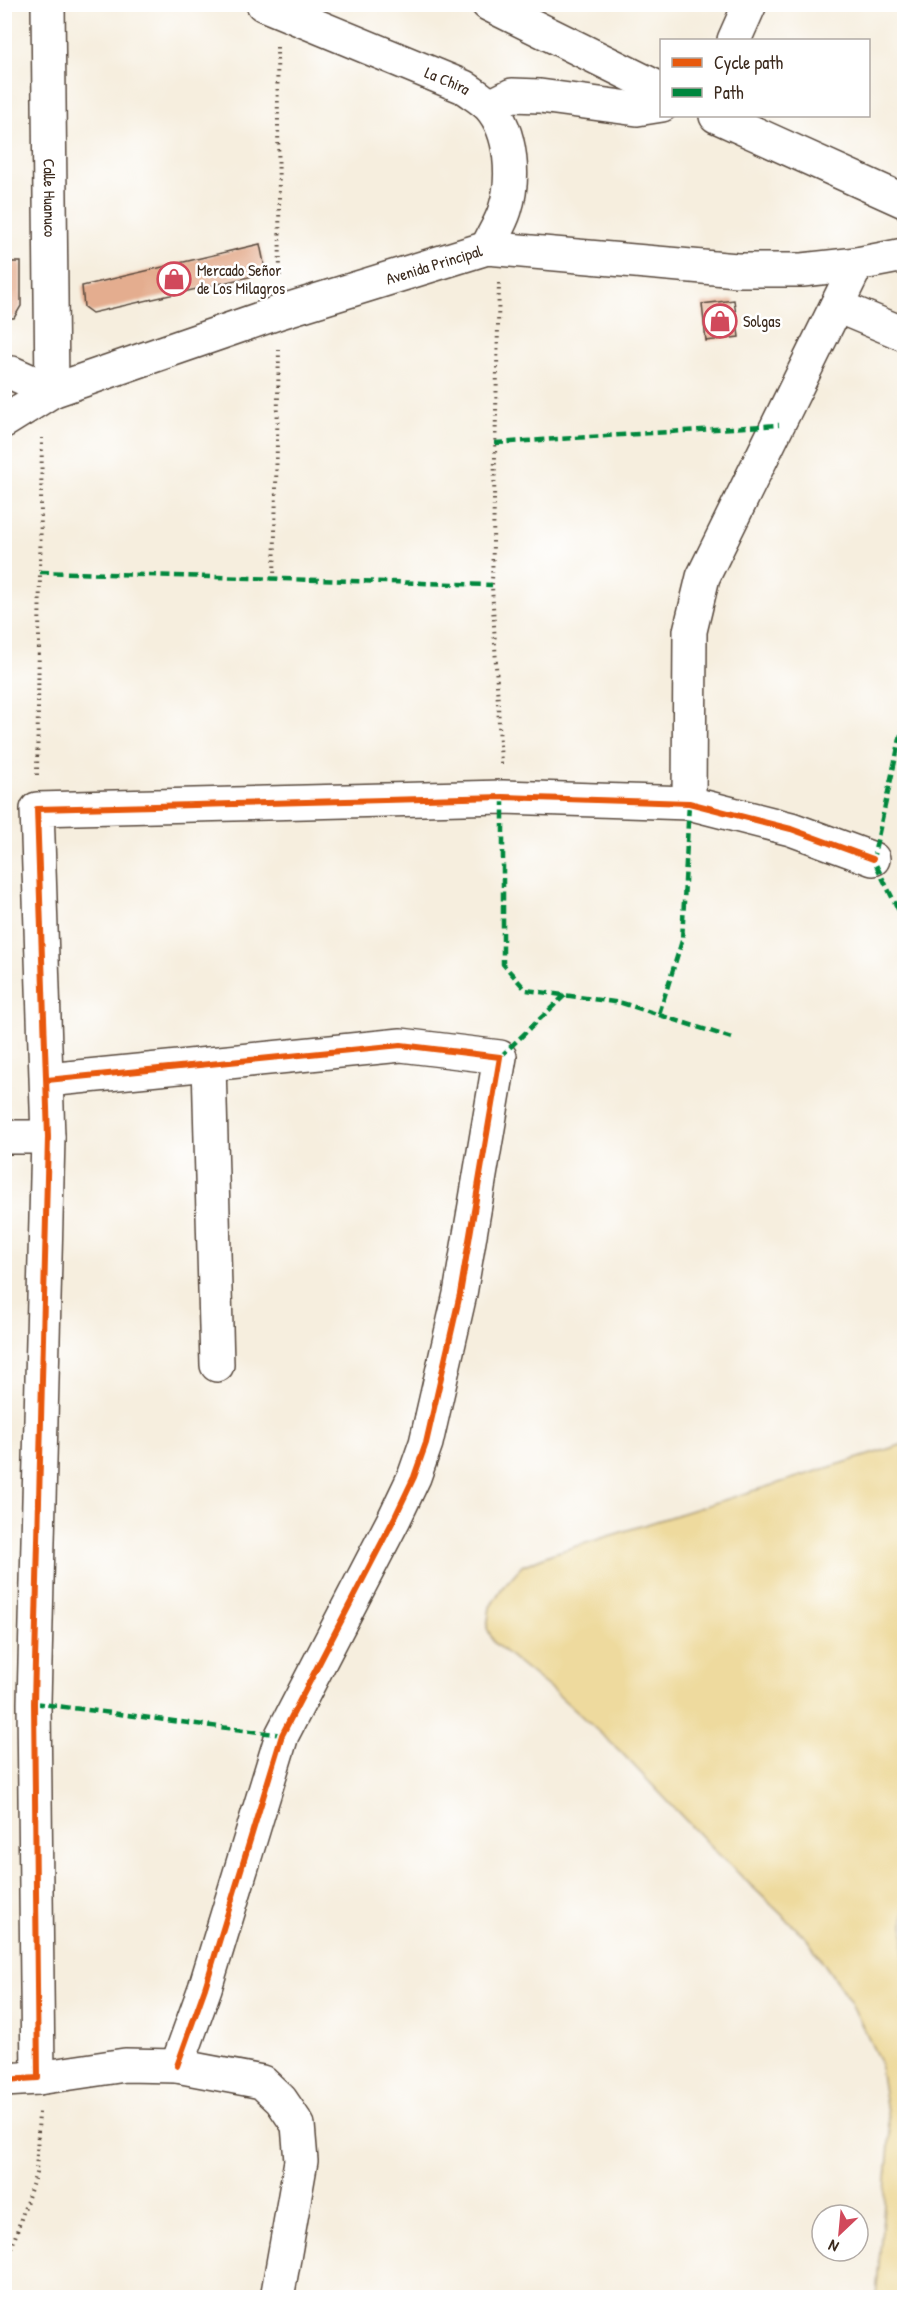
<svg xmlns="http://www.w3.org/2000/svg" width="909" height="2302" font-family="'Patrick Hand',sans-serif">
<rect width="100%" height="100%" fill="#fff"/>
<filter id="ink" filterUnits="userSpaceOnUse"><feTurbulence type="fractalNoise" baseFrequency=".0167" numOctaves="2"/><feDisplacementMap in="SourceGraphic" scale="12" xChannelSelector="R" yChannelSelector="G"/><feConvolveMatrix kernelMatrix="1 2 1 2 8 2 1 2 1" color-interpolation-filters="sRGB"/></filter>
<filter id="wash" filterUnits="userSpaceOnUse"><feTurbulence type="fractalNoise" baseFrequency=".008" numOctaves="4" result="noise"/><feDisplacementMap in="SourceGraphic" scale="24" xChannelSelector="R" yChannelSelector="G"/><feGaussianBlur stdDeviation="1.35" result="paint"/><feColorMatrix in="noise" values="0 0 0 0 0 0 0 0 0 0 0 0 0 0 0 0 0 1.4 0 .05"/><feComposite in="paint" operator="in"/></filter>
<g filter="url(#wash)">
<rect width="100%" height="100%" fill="#f6eede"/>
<path fill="#eeda9e" stroke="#94825e" stroke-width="1.5" d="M904,1444V2297L876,2298L890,2133L879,2060L850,2001L807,1939L713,1849L620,1751L556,1693L494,1643L487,1628L490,1607L502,1588L522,1566L551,1554Z"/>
<g id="blocks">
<path fill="#e4ad8f" d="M260,244L266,273L92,313L84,307L82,286Z
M4,262H21V306L14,318H4Z
M734,300L739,337L706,341L702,304Z"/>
</g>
</g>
<g filter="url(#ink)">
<use href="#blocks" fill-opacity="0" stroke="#57473b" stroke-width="1.5"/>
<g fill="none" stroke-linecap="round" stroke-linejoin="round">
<g stroke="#57473b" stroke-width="36">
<g id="minor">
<path id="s1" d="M48,4L52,391"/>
<path id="s2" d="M263,4L464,87C472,93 483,99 490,107C512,132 515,179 505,210C501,223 493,235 487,248"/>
<path d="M488,4L662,90"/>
<path d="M734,40L750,4"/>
<path d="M490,106L512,95L540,96L637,109L662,105"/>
<path d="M716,116L904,201"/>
<path d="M837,306L904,334"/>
<path d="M4,373H12L52,391"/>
<path id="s3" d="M4,421L52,391L280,312L487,248L737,270H802L857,264L904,255"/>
<path d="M689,803L690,631L703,577L857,264"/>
<path d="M209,1064L217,1365"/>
<path d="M47,1080L401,1045L500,1057L460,1294L426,1443L414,1477L394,1519L282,1735L205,1988L177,2066"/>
<path d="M4,1137H48"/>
<path d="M38,2078L125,2065L177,2066L262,2082L281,2100L298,2125L301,2161L277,2298"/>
<path d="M4,2080L38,2078L34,1703L48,1137L37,809L503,797L689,803L791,829L873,859"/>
</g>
</g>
<path stroke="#57473b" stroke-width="4" stroke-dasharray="1.5 4.5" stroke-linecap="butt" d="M277,47L280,276
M499,283L492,585L501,764
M274,579L279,350
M37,775L42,438
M4,2271L36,2173L39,2112"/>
<use href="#minor" stroke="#fff" stroke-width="33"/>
<path stroke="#00873e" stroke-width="4.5" stroke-dasharray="9 4.5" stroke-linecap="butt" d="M495,443L779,425
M40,572L492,585
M904,721L873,859L898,909L904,911
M503,797V964L526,990L622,1003L735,1039
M659,1014L682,941L689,803
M500,1057L565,995
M34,1703L282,1735"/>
<g stroke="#fff" stroke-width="10">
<path id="cycleway" d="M47,1080L401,1045L500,1057L460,1294L426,1443L414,1477L394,1519L282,1735L205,1988L177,2066
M4,2080L38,2078L34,1703L48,1137L37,809L503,797L689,803L791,829L873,859"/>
</g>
<use href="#cycleway" stroke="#e8590c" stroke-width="6"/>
</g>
</g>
<defs>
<g id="shop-ring" transform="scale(1.725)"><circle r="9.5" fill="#fff" stroke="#d1495b" stroke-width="1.5"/><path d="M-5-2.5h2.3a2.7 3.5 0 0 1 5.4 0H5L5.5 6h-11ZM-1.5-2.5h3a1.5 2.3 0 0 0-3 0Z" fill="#d1495b"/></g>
</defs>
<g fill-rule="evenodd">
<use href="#shop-ring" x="174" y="279"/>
<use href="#shop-ring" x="720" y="321"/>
</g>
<g text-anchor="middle" stroke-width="5" stroke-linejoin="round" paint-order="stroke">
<g font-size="16" fill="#3b2a1e" stroke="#fff">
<text dy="6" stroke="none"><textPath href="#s2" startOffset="200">La Chira</textPath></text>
<text dy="6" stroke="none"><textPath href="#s1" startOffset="194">Calle Huanuco</textPath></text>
<text dy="6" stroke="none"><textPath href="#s3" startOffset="459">Avenida Principal</textPath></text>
</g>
<g font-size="16" fill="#3b2a1e" stroke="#fff" text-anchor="start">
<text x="197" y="276">Mercado Señor<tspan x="197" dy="18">de Los Milagros</tspan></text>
<text x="743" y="327">Solgas</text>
</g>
</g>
<rect width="909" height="2302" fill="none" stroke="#fff" stroke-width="24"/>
<rect x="660" y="39" width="210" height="78" fill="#ffffff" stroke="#b1aaa5" stroke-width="1.5"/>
<rect x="672" y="58" width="30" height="9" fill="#e8590c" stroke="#b1aaa5" stroke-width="1.5"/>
<text x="714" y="69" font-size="18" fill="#3b2a1e">Cycle path</text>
<rect x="672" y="88" width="30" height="9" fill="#00873e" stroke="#b1aaa5" stroke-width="1.5"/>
<text x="714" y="99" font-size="18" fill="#3b2a1e">Path</text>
<g transform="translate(840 2233) rotate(206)"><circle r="28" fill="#ffffff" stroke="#b1aaa5" stroke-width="1.5"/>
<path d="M0-4.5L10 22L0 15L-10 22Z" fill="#d1495b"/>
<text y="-9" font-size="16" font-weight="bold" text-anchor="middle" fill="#3b2a1e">N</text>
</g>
</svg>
